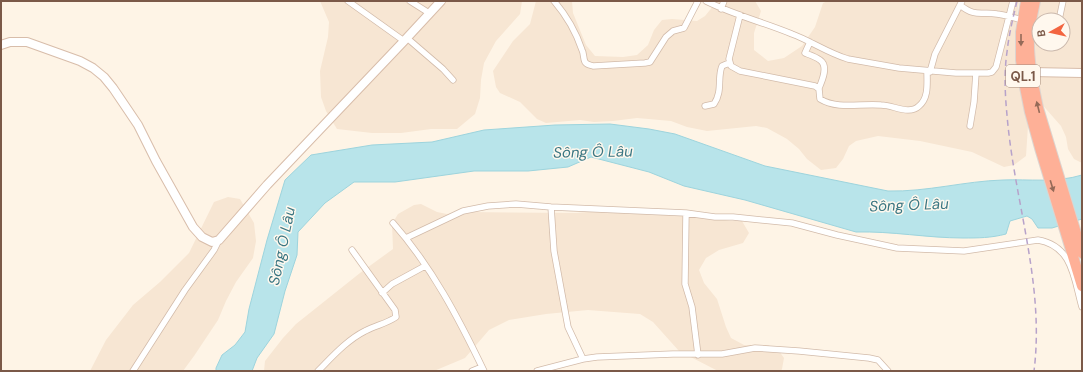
<svg xmlns="http://www.w3.org/2000/svg" width="1083" height="372" font-family="'DM Sans',sans-serif">
<rect width="100%" height="100%" fill="#fef4e6"/>
<path fill="#f7e6d3" fill-rule="evenodd" d="M320,1H522L520,14L496,41L484,63L481,80L480,98L475,114L457,129H431L401,133H372L337,129L326,111L321,97L320,71L328,37L329,22Z
M536,1H572L573,13L586,45L595,56L623,57L637,55L648,45L654,30L662,20L672,19L697,21L705,16L714,5L720,1H755L761,11L754,33V50L768,61L784,58L802,46L815,27L823,3L828,1H1019L1015,32L1020,82L1028,126L1026,156L1014,165L1004,167L972,152L920,141L878,136L856,141L849,146L843,159L836,168L821,170L807,159L799,149L787,139L767,128L756,126L707,131L687,127L671,121L637,118L613,121L594,122L580,120L546,123L537,119L520,102L500,93L496,87L493,71L513,41L530,24Z
M1039,1H1082V163L1074,159L1068,149L1066,137L1061,126L1039,101L1033,60L1034,25ZM1039,20H1063V44H1039Z
M228,197L240,199L254,223L256,241L253,258L236,282L226,301L218,320L194,356L183,371H90L106,340L133,305L160,282L189,253L214,202Z
M421,204L437,212L447,214L466,212L577,213L604,210L691,213L730,221H742L749,233L743,243L719,250L706,258L699,270L704,283L717,299L726,327L731,338L744,345H768L779,351L784,358L782,369L781,371H718L679,351L653,322L640,314L588,310L546,314L509,320L489,330L465,358L434,371H264L265,361L283,338L296,324L360,273L393,249L392,224L398,214L414,205Z"/>
<path fill="#b8e4ea" stroke="#9dd4dd" d="M610,124L649,129L675,134L765,166L888,191C927,192 965,181 1003,180C1029,179 1056,183 1082,175V219L1052,228H1038L1032,219L1027,216L1010,221L1006,234C991,238 978,238 963,238C927,238 892,231 856,232L745,200L684,186L649,172L591,157L568,167L528,171H474L395,182H354L325,203L298,232L297,255L285,291L274,334L257,358L252,371H216V368L222,355L235,345L245,332L249,309L267,240L285,180L311,155L372,145L432,142L484,130L555,125Z"/>
<g fill="none" stroke-linecap="round" stroke-linejoin="round">
<g stroke="#d2bbaa" stroke-width="7">
<path id="street" d="M348,1L404,41
M410,1L429,13
M554,1C566,15 576,32 582,50C584,53 583,58 585,62C587,65 590,65 593,66L645,63L650,62L666,37L673,31L684,28L698,1
M706,1C734,15 763,22 792,34C811,41 828,53 848,59L899,68L956,73H988L992,72L996,67L1013,1
M960,5C976,18 981,11 997,14C1006,15 1014,18 1023,20
M721,9L724,1
M740,15L729,59L731,66L740,71L815,86L819,89L820,99C838,110 861,103 881,105C890,105 899,110 908,110C912,110 916,109 919,106C929,98 927,83 927,71
M1059,20L1063,1
M407,38L443,69L453,80
M810,42L805,53C810,55 816,57 820,60C829,66 822,81 819,88
M930,72L935,54L962,1
M705,106L714,104C723,91 717,78 722,66L729,63
M970,126L974,102L976,73
M551,207L554,251L568,327L583,359
M686,213L685,284L692,307L698,355
M393,223C432,267 459,319 484,371
M406,238L463,211L488,206L516,204L551,207L686,213L715,217H733L792,223L837,235L897,248L964,251L1038,240C1073,246 1074,279 1082,307
M382,293L392,284L425,266
M133,371L185,290L214,250L219,240
M318,371C332,357 347,340 365,331C376,325 386,324 396,317L395,310L352,250
M472,371L482,367
M537,371L583,359L597,357L673,354H722L755,348L799,351L869,358L878,360L888,371"/>
</g>
<g stroke="#d8bdaa" stroke-width="10">
<path id="secondary" d="M1,45L10,42H27L80,61L93,68L104,77L113,88L138,125L156,161L193,227L202,237L212,242L219,240L267,185L404,41L441,1
M1031,72L1082,73"/>
</g>
<g stroke="#ddd4cf" stroke-width="12">
<path id="highway" d="M1026,1L1021,32V60L1025,87L1030,112L1040,148L1082,286
M1035,1C1033,12 1030,23 1029,35C1028,59 1033,84 1038,108L1082,253"/>
</g>
<use href="#street" stroke="#fff" stroke-width="5.5"/>
<use href="#secondary" stroke="#fff" stroke-width="8"/>
<use href="#highway" stroke="#feb097" stroke-width="10"/>
<path stroke="#b7a2ca" stroke-width="1.5" stroke-dasharray="6 4" stroke-linecap="butt" d="M1017,1C1013,18 1009,34 1007,52C1004,72 1005,95 1007,115C1014,201 1045,284 1034,371"/>
</g>
<defs><path id="oneway-solid" d="M-6-.8H1V-3.2L6.5 0L1 3.2V.8H-6Z"/></defs>
<g fill="#956a58">
<use href="#oneway-solid" transform="translate(1021 40) rotate(90)"/>
<use href="#oneway-solid" transform="translate(1038 107) rotate(-104)"/>
<use href="#oneway-solid" transform="translate(1052 186) rotate(73)"/>
</g>
<g text-anchor="middle" stroke-width="3" stroke-linejoin="round" paint-order="stroke">
<rect fill="#fff8ee" stroke="#a3897a" stroke-width="1" x="1006" y="65" width="34" height="22" rx="3"/>
<g font-size="13" font-weight="bold" fill="#7b5948">
<text x="1023" y="81">QL.1</text>
</g>
<g font-size="15" font-style="italic" fill="#3a7682" stroke="#fff8ee">
<text transform="translate(593 152) rotate(-1)" y="5">Sông Ô Lâu</text>
<text transform="translate(909 205) rotate(-2)" y="5">Sông Ô Lâu</text>
<text transform="translate(282 246) rotate(-78)" y="5">Sông Ô Lâu</text>
</g>
</g>
<rect width="1083" height="372" fill="none" stroke="#7b5948" stroke-width="4"/>
<g transform="translate(1051 32) rotate(262)"><circle r="19" fill="#fff8ee" stroke="#cab8ac"/>
<path d="M0-3L7 15L0 10L-7 15Z" fill="#f36540"/>
<text y="-6" font-size="11" font-weight="bold" text-anchor="middle" fill="#7b5948">B</text>
</g>
</svg>
